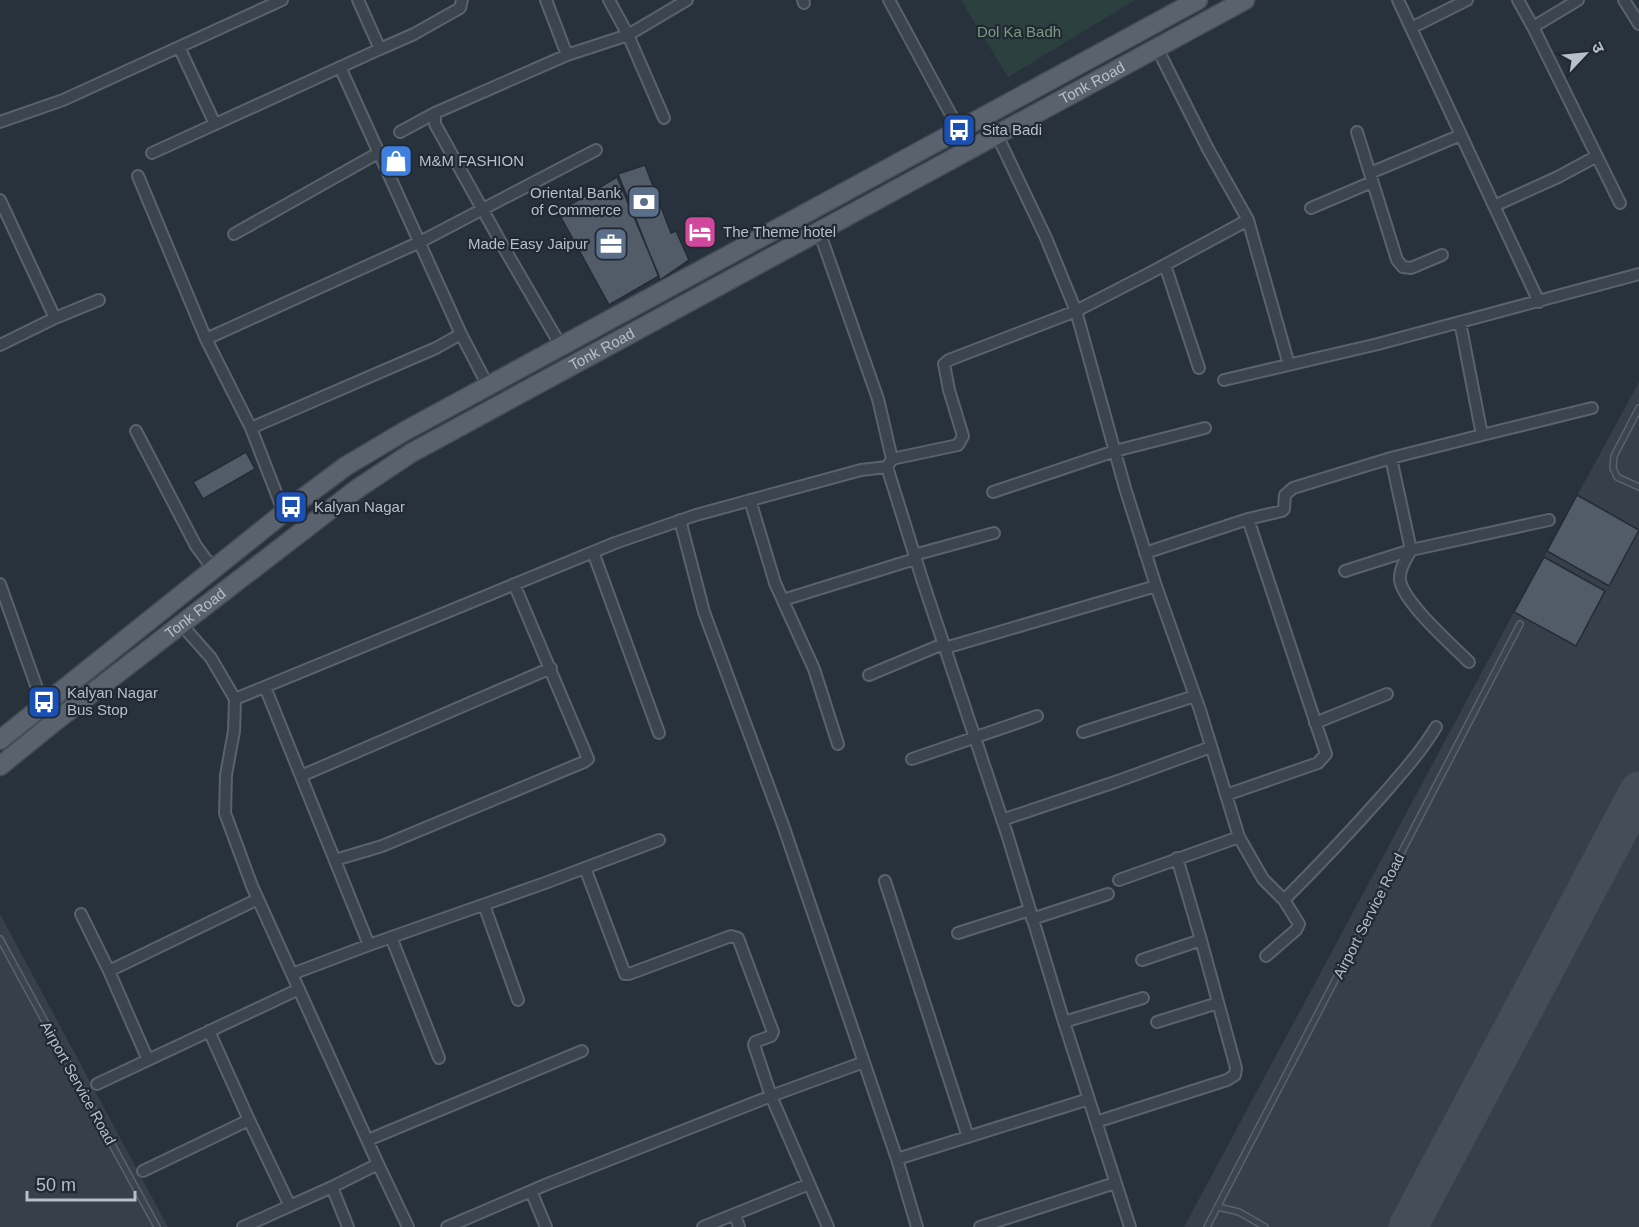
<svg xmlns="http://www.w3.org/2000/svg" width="1639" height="1227" font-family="Arial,'Noto Sans Devanagari',sans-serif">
<rect width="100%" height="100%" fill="#28323d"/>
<path fill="#363f4a" d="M1639,382V1227H1184L1547,551Z
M0,914L168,1227H0Z"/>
<path fill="#2d4040" d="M961,0H1135L1008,77Z"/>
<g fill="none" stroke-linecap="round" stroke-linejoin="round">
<path stroke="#444d58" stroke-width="39" d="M1408,1227L1639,791"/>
</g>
<path fill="#525b68" stroke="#232b35" stroke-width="1.5" d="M645,165L671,233L676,231L689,260L660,280L618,174Z
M617,177L659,276L609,305L558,212Z
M246,452L255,469L203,499L193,482Z
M1577,495L1639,530L1609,586L1547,551Z
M1544,557L1605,591L1576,646L1514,612Z"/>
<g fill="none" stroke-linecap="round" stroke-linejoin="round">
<g stroke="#5a626b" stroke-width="8">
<path id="lane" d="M1639,408L1614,456L1613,468L1617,477L1639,487
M0,939L157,1227
M1218,1207L1239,1212L1265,1227
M1207,1227L1520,624"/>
</g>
<g stroke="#5a626b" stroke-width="14">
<path id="street" d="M358,0L380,49L414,34L460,8L462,0
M546,0L567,55L628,35L609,0
M803,0L804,3
M889,0L970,150
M1398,0L1539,302
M1518,0L1533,27
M1578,0L1533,27L1620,203
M1624,0L1639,24
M1411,28L1467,0
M179,47L215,124
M1157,48L1208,149L1248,220L1289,365
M340,67L461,334L488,386
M664,118L628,35L687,0
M0,122L63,100L282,0
M400,132L435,113
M1357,132L1397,260L1403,267L1411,268L1442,255
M997,135L1046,238L1076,311L1148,274L1248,220
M152,153L380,49
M1370,173L1461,135
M138,176L206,339L251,428L284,513
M0,200L55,318L0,345
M1494,206L1558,177L1597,156
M1311,208L1372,182
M819,231L878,399L892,459L887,467L923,582L1007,834L1064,1022L1130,1227
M234,234L380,152
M1165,265L1199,368
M55,318L99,300
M1460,322L1482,435L1592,408
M206,339L420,242L596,150
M561,346L504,248L435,124V113L567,55
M1224,380L1378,344L1639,274
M251,428L436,348L461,334
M136,431L196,546L213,569
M1391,458L1411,550L1549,520
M892,459L958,445L963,436L949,390L944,364L949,360L1076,311L1125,488L1156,586L1200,710L1239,837L1263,879L1284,900C1318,866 1351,831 1382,796C1402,773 1421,752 1436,727
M993,492L1115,451L1205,428
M750,500L775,583L814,669L838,744
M1248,519L1282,511L1284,509L1285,495L1293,488L1391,458L1482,435
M680,520L704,612L783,825L897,1159
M1411,550C1406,559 1399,569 1400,580C1403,602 1452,645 1469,662
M593,552L659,733
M1145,553L1248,519L1326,754L1318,763L1226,795
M914,555L994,533
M1345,571L1411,550
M0,584L43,705
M783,600L915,559
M181,624L211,658L235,699L615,543L696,515L861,470L887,467
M945,648L1156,586
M869,675L943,644
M265,687L369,945L545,883L659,840
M235,699L234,731L226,775L225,813L252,886L378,1164L332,1187L348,1227
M1315,723L1387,694
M1083,732L1195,696
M912,759L1037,716
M301,776L551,668
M1002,820L1118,781L1211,747
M335,860L382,846L584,762L588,759L514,584
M1119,880L1239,837
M885,881L968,1137
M484,905L518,1000
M81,914L109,971L148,1060
M1032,919L1108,894
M958,933L1030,910
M391,937L439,1058
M1266,956L1296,930L1299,924L1284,900
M1142,960L1201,940L1177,858
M109,971L258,899
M292,974L369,945
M1064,1022L1143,998
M1157,1022L1218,1003
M97,1084L299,989
M249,1120L290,1206
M1096,1122L1227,1080L1235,1075L1236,1068L1201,940
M368,1140L582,1051
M378,1164L408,1227
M143,1171L249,1120L209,1031
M531,1191L546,1227
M735,1214L739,1227
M243,1227L332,1187
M447,1227L545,1185L771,1096L754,1045L755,1042L771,1036L773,1032L738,938L731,936L629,974H625L585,868
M703,1227L809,1184
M828,1227L771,1096L864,1062
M917,1227L897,1159L1089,1099
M980,1227L1115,1183"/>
</g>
<g stroke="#454d57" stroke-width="21">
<g id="primary">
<path d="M0,740L291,507L346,466L405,431L1198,0"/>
<path id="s1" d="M0,766L53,723L357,489L411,453L1245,0"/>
</g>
</g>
<use href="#lane" stroke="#3c444e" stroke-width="5"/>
<use href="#street" stroke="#3c444e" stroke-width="10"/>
<use href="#primary" stroke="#5a636d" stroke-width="18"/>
</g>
<defs>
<g id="bus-square" transform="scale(1.725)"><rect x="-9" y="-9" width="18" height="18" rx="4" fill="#1a4fb4" stroke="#212933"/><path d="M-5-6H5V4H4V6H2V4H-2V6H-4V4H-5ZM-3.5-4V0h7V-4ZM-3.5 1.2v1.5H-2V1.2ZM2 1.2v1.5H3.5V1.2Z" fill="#fff"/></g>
<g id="shop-square" transform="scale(1.725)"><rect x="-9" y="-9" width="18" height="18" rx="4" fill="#3f7fe0" stroke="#212933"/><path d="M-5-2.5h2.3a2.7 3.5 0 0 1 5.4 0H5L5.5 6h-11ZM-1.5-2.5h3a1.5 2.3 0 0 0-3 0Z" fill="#fff"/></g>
<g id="bank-square" transform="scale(1.725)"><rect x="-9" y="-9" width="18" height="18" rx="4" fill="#5c6f8a" stroke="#212933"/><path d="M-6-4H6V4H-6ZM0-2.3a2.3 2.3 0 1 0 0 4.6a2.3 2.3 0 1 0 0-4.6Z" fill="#fff"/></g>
<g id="hotel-square" transform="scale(1.725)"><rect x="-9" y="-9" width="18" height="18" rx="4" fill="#d1479c" stroke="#212933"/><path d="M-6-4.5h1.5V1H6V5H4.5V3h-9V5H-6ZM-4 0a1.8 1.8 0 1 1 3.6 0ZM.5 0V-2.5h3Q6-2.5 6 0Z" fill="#fff"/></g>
<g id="office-square" transform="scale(1.725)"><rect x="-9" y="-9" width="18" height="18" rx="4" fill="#5c6f8a" stroke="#212933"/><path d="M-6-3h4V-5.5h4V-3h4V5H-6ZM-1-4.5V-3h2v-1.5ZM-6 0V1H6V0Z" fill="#fff"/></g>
</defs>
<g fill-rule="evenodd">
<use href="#bus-square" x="959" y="130"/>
<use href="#shop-square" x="396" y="161"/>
<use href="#bank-square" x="644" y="202"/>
<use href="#hotel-square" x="700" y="232"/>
<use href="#office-square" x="611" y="244"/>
<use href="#bus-square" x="291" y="507"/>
<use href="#bus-square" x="44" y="702"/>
</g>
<g text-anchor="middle" stroke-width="4.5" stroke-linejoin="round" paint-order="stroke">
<g font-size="15" fill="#7a9b81" stroke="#212933">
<text x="1019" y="37">Dol Ka Badh</text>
</g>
<g font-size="15" fill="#b8bfc8" stroke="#212933">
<text dy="5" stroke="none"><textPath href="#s1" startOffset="1292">Tonk Road</textPath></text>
<text dy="5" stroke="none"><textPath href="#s1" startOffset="734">Tonk Road</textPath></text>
<text dy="5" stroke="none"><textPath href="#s1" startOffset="248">Tonk Road</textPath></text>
<text transform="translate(1369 916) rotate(-63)" y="5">Airport Service Road</text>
<text transform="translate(78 1083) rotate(61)" y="5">Airport Service Road</text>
</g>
<g font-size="15" fill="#b8bfc8" stroke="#212933" text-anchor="start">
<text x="982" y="135">Sita Badi</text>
<text x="419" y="166">M&amp;M FASHION</text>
<text x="621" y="198" text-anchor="end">Oriental Bank<tspan x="621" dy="17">of Commerce</tspan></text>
<text x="723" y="237">The Theme hotel</text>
<text x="588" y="249" text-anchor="end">Made Easy Jaipur</text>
<text x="314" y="512">Kalyan Nagar</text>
<text x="67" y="698">Kalyan Nagar<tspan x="67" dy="17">Bus Stop</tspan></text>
</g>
</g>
<g transform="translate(1585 54) rotate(64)" stroke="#212933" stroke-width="4.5" paint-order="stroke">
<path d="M0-4.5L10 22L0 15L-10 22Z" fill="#b8bfc8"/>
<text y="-9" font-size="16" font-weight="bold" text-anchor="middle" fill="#b8bfc8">उ</text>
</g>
<path d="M27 1191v9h108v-9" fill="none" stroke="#b8bfc8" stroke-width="3"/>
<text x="36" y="1191" font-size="18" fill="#b8bfc8" stroke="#212933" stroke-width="4.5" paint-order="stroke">50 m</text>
</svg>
